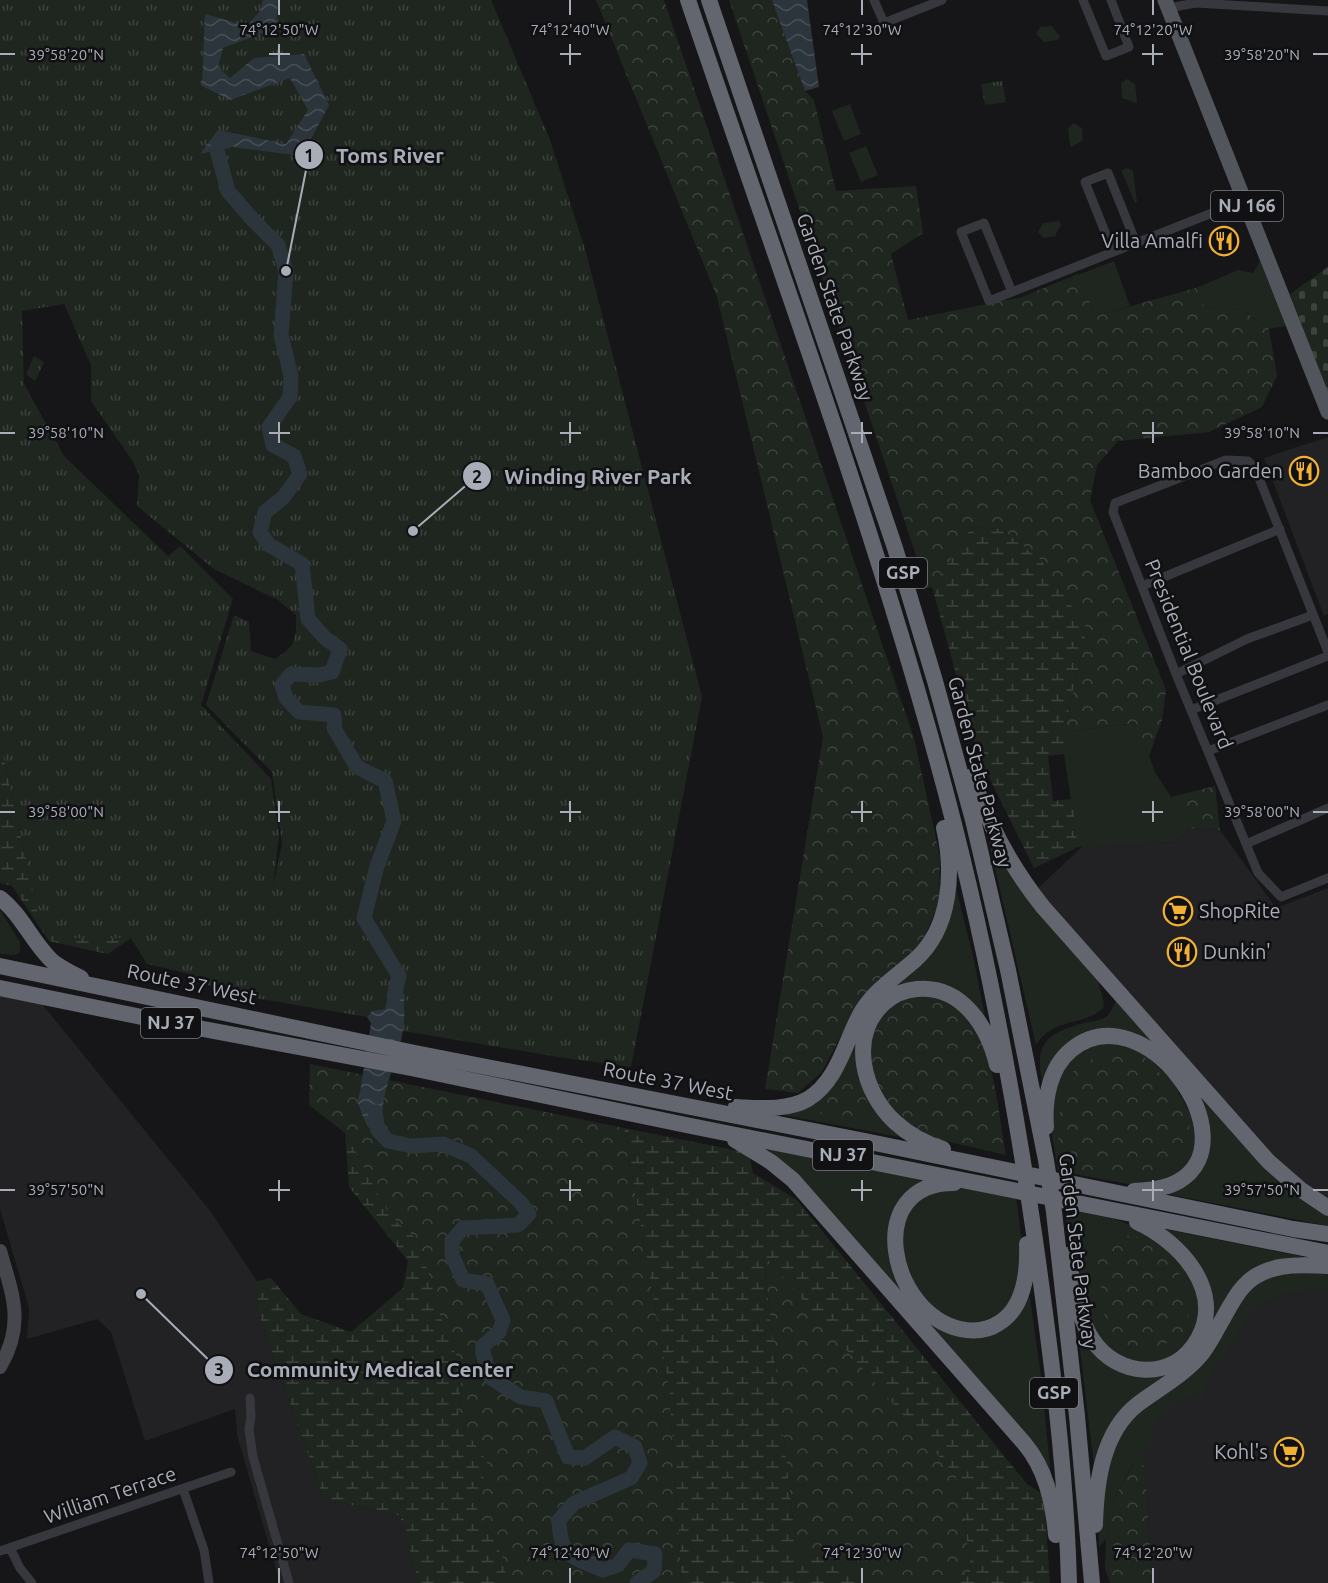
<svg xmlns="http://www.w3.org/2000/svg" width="1328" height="1583" font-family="Ubuntu,sans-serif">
<defs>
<pattern id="forest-crowns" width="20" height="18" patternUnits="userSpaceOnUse" patternTransform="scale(1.5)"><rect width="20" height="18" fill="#1e261f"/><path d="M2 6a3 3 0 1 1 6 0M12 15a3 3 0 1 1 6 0" fill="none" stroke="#3c433d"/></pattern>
<pattern id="wetland-marsh" width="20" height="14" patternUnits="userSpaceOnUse" patternTransform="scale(1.5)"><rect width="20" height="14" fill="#1e261f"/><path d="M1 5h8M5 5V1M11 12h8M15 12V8" fill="none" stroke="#3c433d"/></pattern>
<pattern id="cemetery-stones" width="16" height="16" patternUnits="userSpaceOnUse" patternTransform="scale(1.5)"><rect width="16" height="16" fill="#1e261f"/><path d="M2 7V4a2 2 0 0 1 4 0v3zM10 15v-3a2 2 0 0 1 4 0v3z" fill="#3c433d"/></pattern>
<pattern id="park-tufts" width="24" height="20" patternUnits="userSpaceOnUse" patternTransform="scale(1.5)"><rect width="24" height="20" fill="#1e261f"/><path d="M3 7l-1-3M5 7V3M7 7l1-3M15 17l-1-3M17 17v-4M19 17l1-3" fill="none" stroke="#3c433d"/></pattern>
<pattern id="water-waves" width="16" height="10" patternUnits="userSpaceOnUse" patternTransform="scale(1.5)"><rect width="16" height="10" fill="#2c353c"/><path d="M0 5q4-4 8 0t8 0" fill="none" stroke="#485056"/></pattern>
</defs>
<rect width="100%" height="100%" fill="#161618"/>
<path fill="#222225" d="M1328,437V614L1324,616L1264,458Z
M1191,828L1220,830L1276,908L1328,888V1202L1289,1175L1036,890L1083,846L1174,842Z
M0,996L42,1004L211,1212L257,1281L258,1312L324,1499L400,1516L419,1583H280L237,1435L235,1409L145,1441L111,1332L97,1319L27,1339L29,1308L0,1209Z
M1328,1276V1583H1152L1145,1466L1137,1425L1247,1302Z"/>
<path fill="#1e261f" d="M1052,26L1060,37L1057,40L1044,42L1036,34L1040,27Z
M1127,79L1135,84L1137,103L1122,98L1121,83Z
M850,104L861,134L844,141L832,111Z
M1074,123L1082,128L1083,140L1072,147L1070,145L1068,128Z
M866,146L878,175L861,182L849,153Z
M1127,168L1133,171L1137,202L1135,203L1121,170Z
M1059,221L1061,225L1055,236L1043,238L1038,232L1043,223Z
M1114,261L1130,306L1095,316L1078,275Z
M1260,261L1286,326L1269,329L1243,310L1203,307L1196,288L1238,270L1253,273Z
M1137,723L1155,772L1191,828L1174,842L1078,847L1064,754V732Z
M986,830L1097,976C1098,986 1104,996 1104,1007C1085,1027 1054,1016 1036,1045Z
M955,884L973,956L986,1021L905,1138L773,1113L798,1107L860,1025L924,957Z
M0,910L20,942V952L15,955L0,954Z
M1117,1000L1312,1205L1328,1217V1226L1162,1193L1201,1165L1183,1078L1103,1031L1042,1082C1034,1042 1048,1033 1084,1023C1092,1021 1101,1021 1107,1016C1111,1012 1114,1004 1117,1000Z
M1096,1042L1139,1049L1172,1080L1196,1124L1197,1143L1185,1170L1144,1187L1058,1171L1052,1136L1051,1108L1063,1065Z
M767,1149L934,1180L906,1197L896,1273L967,1335L1027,1298H1030L1041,1376L1052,1487L779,1159Z
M961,1187L1016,1197L1023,1251L1021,1282L1004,1313L979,1325L946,1319L911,1283L899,1235L917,1198Z
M1065,1209L1115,1219L1138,1228L1160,1240L1193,1280L1201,1314L1193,1338L1163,1362L1127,1363L1095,1334L1069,1249Z
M1164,1229L1319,1260L1271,1265L1201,1347L1134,1401L1094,1466L1076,1316L1100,1356L1166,1370L1209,1312Z
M1328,1269V1291C1267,1289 1256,1303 1225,1353C1216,1368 1205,1381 1205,1398L1201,1399L1195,1393C1178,1404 1161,1414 1149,1431L1154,1435L1153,1446L1144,1450L1145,1466L1133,1464L1108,1509L1110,1583L1105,1568L1106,1539L1099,1547V1517L1114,1441L1242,1294L1262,1277Z"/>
<path fill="url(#forest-crowns)" d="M596,0H664L914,738L940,857L939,903L921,944L861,997L822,1072L798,1093L765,1089L823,737L717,297Z
M729,0H773L805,91L814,100L836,191L916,186L923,233L891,254L908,320L1022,297L1078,274L1095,316L1196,288L1204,307L1243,310L1269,329L1277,376L1262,407L1209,432L1118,441L1097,465L1090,500L1166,690L1162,720L1149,756L1136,723L1064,732L1087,629L1041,560L1001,529L972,527L932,587L927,588Z
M1215,786L1220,830L1191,828L1171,797Z
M928,994C943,999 957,1005 968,1017C993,1044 999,1117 1006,1155L924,1136L885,1104L874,1081L868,1051L873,1028L888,1007L908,997Z
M1114,1044L1150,1060L1189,1113L1190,1149L1154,1179L1060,1168L1057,1123L1071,1073Z
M310,1064L624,1128L669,1388L682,1583H507L503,1558L477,1508L487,1461L458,1420L462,1371L440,1316L419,1241L390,1216L345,1133L309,1105Z
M845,1079H854L858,1088L865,1096L871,1116L822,1115L818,1109L819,1104Z
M1122,1235L1146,1238L1174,1263L1192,1302L1183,1336C1144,1353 1144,1356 1107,1333L1095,1245Z
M763,1253L956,1476L962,1504L971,1571L957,1583H863L858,1573L827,1557L797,1556Z
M1134,1463L1145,1466L1152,1583H1110L1108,1509Z"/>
<path fill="url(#wetland-marsh)" d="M972,527L1001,529L1041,560L1087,629L1064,732V754L1048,756L1053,801L1072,799L1078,847L1034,868L979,757L932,587Z
M0,741L40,922L70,938H131L108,954L49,941L12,886L0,883Z
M624,1128L749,1153L753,1173L797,1200L1027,1484L1044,1495L1050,1583H957L971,1571L962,1504L956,1476L763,1254L797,1556L827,1557L858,1573L863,1583H682L669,1388Z
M345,1133L390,1216L419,1241L440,1315L462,1371L458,1420L487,1461L477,1508L503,1558L507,1583H419L400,1516L324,1499L258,1312L257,1281L271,1278L301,1314L351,1332L403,1288L408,1261L349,1187Z"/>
<path fill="url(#cemetery-stones)" d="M1328,267V394L1290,294Z"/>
<path fill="url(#park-tufts)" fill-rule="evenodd" d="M0,0H491L550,140L585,249L702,697L631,1067L558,1057L403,1031V978L395,973L385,1009L372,1011L367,1017L221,992L186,973L147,964L131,938H69L40,922L0,741ZM64,304L91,365V401L132,460L139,475L137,506L214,569L278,600L296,615C296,639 297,645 275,659L251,651L249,622L234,615L206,705L272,772L282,844L273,887L279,835L271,779L201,705L233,599L180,546L168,556L64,456L24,384L22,311Z
M1002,81L1006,102L985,105L981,84Z
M34,356L44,362L35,381L26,374Z"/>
<path fill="url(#water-waves)" d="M263,0H278L276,28L223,48L218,67L230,78L254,58L304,54L329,105L302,156L232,147L200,154L218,130L286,144L308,110L290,78L230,100L202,86L205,14L247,26L260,11Z
M772,0H807L819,87L805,91Z
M394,973L403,978C403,995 406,1013 403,1030C398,1063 379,1092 383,1126L376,1133L367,1126L357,1101L360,1092L371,1023L367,1017L372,1011L385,1009Z"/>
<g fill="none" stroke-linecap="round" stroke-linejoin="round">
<path stroke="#2c353c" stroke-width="15" d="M229,140L219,143L217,150L228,191L254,221L278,245L286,271L281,335L291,376L290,397L269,427L273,445L294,456L300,474L283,498L265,512L260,532L269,545L302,564L308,619L325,638L340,649L332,672L319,675L291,674L282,685L286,698L299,712L334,715L335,730L357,767L385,781L394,821L377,866L364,918L399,976L394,996
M375,1112L378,1130L388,1141L411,1146L443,1144L471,1156L521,1203L529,1214L518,1225L463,1228L452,1241V1255L463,1280L487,1284L503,1320L499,1332L483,1346V1354L491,1378L521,1397L546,1401L568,1457L585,1458L615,1437L635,1447L640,1463L631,1478L574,1503L559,1520C560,1557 572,1557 603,1570L618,1565L629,1550L655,1554L654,1571L637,1583"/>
<path stroke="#37383d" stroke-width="9" d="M874,0L884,23L942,0
M1083,0L1106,56L1129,47L1111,0
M1168,8L1196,3L1328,11
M1113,252L1085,182L1108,173L1136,243
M1012,292L984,223L961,232L989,301C1074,268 1159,234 1245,200
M1142,586L1280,529
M1328,652L1255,468L1248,461L1226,460L1115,503L1113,512L1176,674L1258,873L1281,897L1328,878
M1176,674L1247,639L1313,615
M1191,710L1328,656
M1208,751L1328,705
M1246,844L1328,808
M250,1398L251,1417L249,1429L253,1457L289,1583
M183,1489L204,1550L209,1583
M10,1548L20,1568L32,1583
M0,1551L231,1472"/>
<path stroke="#45474d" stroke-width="14" d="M0,1251C13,1296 25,1324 0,1367"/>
<path stroke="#53555c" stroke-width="15" d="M1165,0L1328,412"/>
<path stroke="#63666e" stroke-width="16" d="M688,0C772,249 864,496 934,749C979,910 1011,1075 1035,1240C1051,1353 1066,1468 1069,1583
M709,0L895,548L935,681L973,820L1008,970L1046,1160L1054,1212L1077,1416L1092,1583
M972,776C988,824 1011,867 1043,907L1268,1161L1300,1189L1328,1208
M0,898C22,915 32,942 52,961C61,968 71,973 81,978
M0,966L415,1053L865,1141L1293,1229L1328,1234
M0,988L171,1023L411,1068L691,1126L1328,1253
M736,1107C759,1108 787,1111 808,1099C839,1080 845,1040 862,1011C874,991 898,975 915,960C951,928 954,872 944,828
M1046,1127C1044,1101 1049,1068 1071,1050C1143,990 1251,1139 1179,1181C1165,1189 1149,1190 1134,1191
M735,1140L771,1162L793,1180L1024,1443C1046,1469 1053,1502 1056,1535
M943,1149C926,1144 908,1134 895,1122C863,1093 848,1036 884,1003C893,995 905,990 917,989C962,985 988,1027 997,1065
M954,1183C862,1183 889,1313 960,1329C974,1332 987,1331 999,1323C1025,1307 1028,1271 1027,1244
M1067,1255C1074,1282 1076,1315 1092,1339C1117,1378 1174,1382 1198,1339C1225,1290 1179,1241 1137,1222
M1095,1525C1096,1483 1102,1432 1138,1404C1158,1389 1182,1376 1199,1357C1208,1347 1214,1334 1221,1322C1228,1310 1234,1297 1243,1287C1263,1263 1299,1264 1328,1266"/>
</g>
<path fill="none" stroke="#a8adb8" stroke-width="2" d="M279,0V15M570,0V15M862,0V15M1153,0V15M279,44V65M570,44V65M862,44V65M1153,44V65M0,54H15M269,54H290M560,54H581M851,54H872M1142,54H1163M1313,54H1328M279,422V443M570,422V443M862,422V443M1153,422V443M0,433H15M269,433H290M560,433H581M851,433H872M1142,433H1163M1313,433H1328M279,801V822M570,801V822M862,801V822M1153,801V822M0,812H15M269,812H290M560,812H581M851,812H872M1142,812H1163M1313,812H1328M279,1180V1201M570,1180V1201M862,1180V1201M1153,1180V1201M0,1190H15M269,1190H290M560,1190H581M851,1190H872M1142,1190H1163M1313,1190H1328M279,1568V1583M570,1568V1583M862,1568V1583M1153,1568V1583"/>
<defs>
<g id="restaurant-ring" transform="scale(1.5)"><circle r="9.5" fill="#111113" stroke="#f2b134" stroke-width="1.5"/><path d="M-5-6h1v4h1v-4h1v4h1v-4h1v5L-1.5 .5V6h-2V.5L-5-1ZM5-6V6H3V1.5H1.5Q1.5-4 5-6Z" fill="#f2b134"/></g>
<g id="supermarket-ring" transform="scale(1.5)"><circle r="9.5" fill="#111113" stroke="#f2b134" stroke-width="1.5"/><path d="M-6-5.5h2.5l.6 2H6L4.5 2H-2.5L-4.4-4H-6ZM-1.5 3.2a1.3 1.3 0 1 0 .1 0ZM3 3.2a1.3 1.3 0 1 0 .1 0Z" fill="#f2b134"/></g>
</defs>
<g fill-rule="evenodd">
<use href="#restaurant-ring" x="1224" y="241"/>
<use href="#restaurant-ring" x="1304" y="471"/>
<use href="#supermarket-ring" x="1178" y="911"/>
<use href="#restaurant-ring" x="1182" y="952"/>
<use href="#supermarket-ring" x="1289" y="1452"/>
</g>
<g text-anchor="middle" stroke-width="5" stroke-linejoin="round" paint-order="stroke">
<g fill="#111113" stroke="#7b7e86" stroke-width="1.5">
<rect x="1211" y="191" width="72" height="30" rx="4.5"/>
<rect x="879" y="558" width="48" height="30" rx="4.5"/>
<rect x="141" y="1008" width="60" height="30" rx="4.5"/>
<rect x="813" y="1140" width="60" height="30" rx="4.5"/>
<rect x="1030" y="1378" width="48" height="30" rx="4.5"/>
</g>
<g font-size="18" font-weight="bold" fill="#a8adb8">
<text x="1247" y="212">NJ 166</text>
<text x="903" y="579">GSP</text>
<text x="171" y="1029">NJ 37</text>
<text x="843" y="1161">NJ 37</text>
<text x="1054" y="1399">GSP</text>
</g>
<g font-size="20" fill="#a8adb8" stroke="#111113" text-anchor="end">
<text x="1203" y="248">Villa Amalfi</text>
<text x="1283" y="478">Bamboo Garden</text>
<text x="1199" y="918" text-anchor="start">ShopRite</text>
<text x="1203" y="959" text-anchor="start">Dunkin'</text>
<text x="1268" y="1459">Kohl's</text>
</g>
<g font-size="20" fill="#a8adb8" stroke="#111113">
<text transform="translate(835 307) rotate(71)" y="7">Garden State Parkway</text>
<text transform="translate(1189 654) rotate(68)" y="7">Presidential Boulevard</text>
<text transform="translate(980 772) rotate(75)" y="7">Garden State Parkway</text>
<text transform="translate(192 984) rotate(12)" y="7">Route 37 West</text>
<text transform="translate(668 1081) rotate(11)" y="7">Route 37 West</text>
<text transform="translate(1078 1251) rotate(83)" y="7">Garden State Parkway</text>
<text transform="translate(110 1495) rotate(-19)" y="7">William Terrace</text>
</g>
</g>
<g font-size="15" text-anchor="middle" fill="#a8adb8" stroke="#111113" stroke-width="5" stroke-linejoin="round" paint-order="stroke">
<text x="279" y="35">74°12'50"W</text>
<text x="570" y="35">74°12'40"W</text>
<text x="862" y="35">74°12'30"W</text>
<text x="1153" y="35">74°12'20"W</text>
<text x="66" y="60">39°58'20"N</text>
<text x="1262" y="60">39°58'20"N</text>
<text x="66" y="438">39°58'10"N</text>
<text x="1262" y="438">39°58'10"N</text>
<text x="66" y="817">39°58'00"N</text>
<text x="1262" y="817">39°58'00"N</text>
<text x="66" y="1195">39°57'50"N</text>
<text x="1262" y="1195">39°57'50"N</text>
<text x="279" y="1558">74°12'50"W</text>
<text x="570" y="1558">74°12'40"W</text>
<text x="862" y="1558">74°12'30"W</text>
<text x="1153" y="1558">74°12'20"W</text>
</g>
<path fill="none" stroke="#a8adb8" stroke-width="2" d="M286 271L309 155M413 531L477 476M141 1294L219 1370"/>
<g fill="#a8adb8" stroke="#111113" stroke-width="2">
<circle cx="286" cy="271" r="6"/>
<circle cx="413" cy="531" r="6"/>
<circle cx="141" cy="1294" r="6"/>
<circle cx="309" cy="155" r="15"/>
<circle cx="477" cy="476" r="15"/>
<circle cx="219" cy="1370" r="15"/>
</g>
<g font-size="18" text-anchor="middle" font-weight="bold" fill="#111">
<text x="309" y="162">1</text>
<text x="477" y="483">2</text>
<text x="219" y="1376">3</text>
</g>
<g font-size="21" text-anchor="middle" font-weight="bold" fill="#a8adb8" stroke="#111113" stroke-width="5" stroke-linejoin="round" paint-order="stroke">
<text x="390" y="163">Toms River</text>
<text x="598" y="484">Winding River Park</text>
<text x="380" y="1377">Community Medical Center</text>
</g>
</svg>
